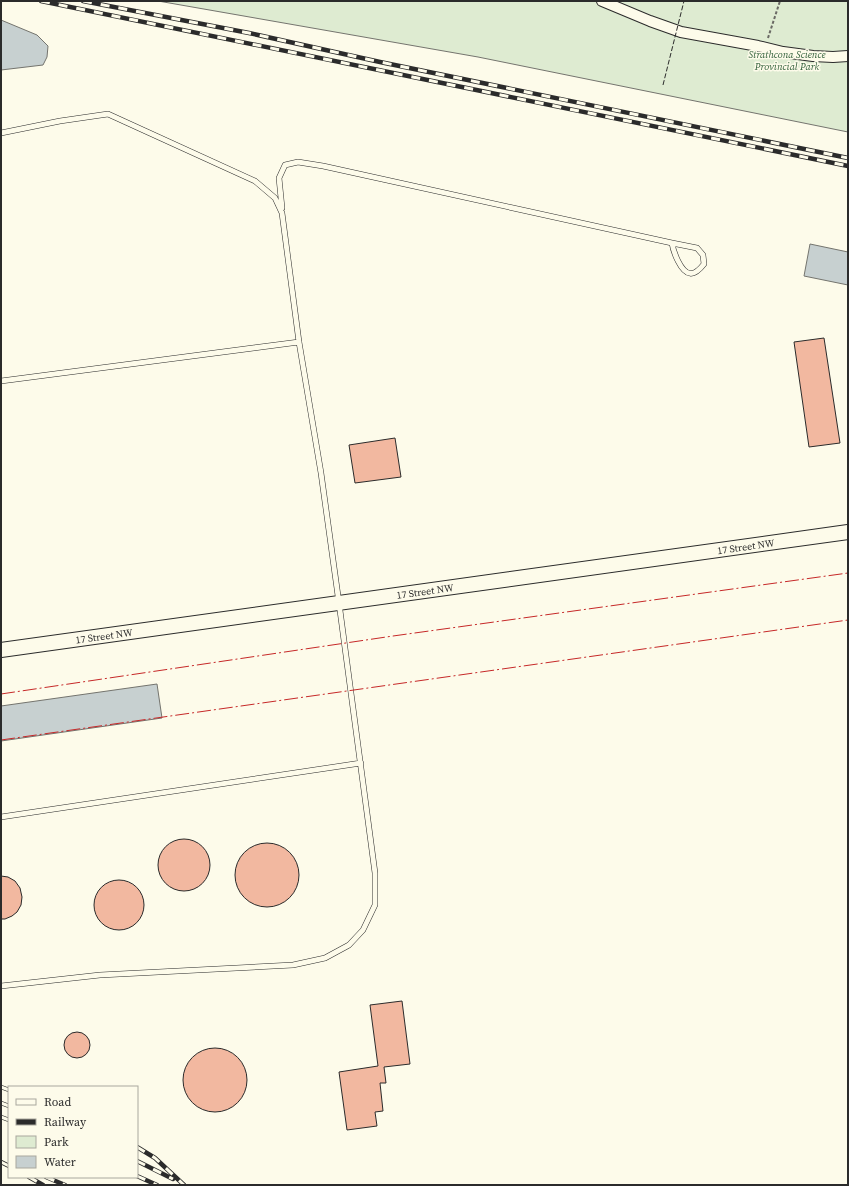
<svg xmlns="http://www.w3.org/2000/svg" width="849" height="1186" font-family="'Source Serif 4',serif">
<rect width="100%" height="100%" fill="#fdfbea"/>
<path fill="#deebd1" stroke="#74746e" d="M158,1H848V132L478,57Z"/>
<path fill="#c7d0d0" stroke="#74746e" d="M1,20L37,35L48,46L47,57L43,65L1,70Z
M810,244L848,252V285L804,276Z
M157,684L162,718L1,741V706Z"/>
<path fill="#f2b8a0" stroke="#2b2b2b" d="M824,338L840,443L809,447L794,342Z
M395,438L401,477L355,483L349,445Z
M158 865a26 26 0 1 1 52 0a26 26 0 1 1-52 0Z
M235 875a32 32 0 1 1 64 0a32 32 0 1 1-64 0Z
M1,876L8,877L15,881L20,888L22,897L21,905L17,912L12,916L5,919H1Z
M94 905a25 25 0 1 1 50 0a25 25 0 1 1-50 0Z
M402,1001L410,1064L384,1067L386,1083H380L383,1111L375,1112L377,1126L347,1130L339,1072L378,1066L370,1005Z
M64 1045a13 13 0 1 1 26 0a13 13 0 1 1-26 0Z
M183 1080a32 32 0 1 1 64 0a32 32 0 1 1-64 0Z"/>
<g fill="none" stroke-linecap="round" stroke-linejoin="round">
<g stroke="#2b2b2b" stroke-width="6">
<path id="lane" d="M1,133L60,121L108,114L255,181L275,198L282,213L299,342L321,473L339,603L375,873V905L363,930L349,945L325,958L293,965L100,975L1,986
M282,208L279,178L285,165L298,162L323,166L672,243L697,248L703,255L704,264C694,277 686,277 678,261C675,255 673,250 672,243
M1,381L299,342
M1,817L361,763"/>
</g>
<g stroke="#2b2b2b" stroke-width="12">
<path id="street" d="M602,1L650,21L681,32L758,46L783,52L813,56L833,57L848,56"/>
</g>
<g stroke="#2b2b2b" stroke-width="16">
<g id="secondary">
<path id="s1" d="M1,650L848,532"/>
</g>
</g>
<path stroke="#6a6964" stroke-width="2" stroke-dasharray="3 2" stroke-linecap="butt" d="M768,38L780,1"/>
<use href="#lane" stroke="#fdfbea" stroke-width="5"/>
<use href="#street" stroke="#fdfbea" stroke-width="10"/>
<use href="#secondary" stroke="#fdfbea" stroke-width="14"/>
<g stroke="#2b2b2b" stroke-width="4.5">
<path id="rail" d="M41,1L848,166
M83,1L249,33L380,62L848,158
M1,1087L9,1090
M1,1103L9,1106
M1,1117L9,1120
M137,1147L155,1158L184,1185
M137,1161L173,1179
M1,1162L9,1166
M137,1176L157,1185
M29,1177L43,1185
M46,1177L65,1185"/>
</g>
<use href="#rail" stroke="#fdfbea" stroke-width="3" stroke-dasharray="9" stroke-linecap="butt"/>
<path stroke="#2b2b2b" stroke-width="1" stroke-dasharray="5 2" stroke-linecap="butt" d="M663,85L684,1"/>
<path stroke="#c62828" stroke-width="1" stroke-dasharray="14 3 2 3" stroke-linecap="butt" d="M1,694L393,636L848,573
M1,740L848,620
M1,1184L2,1185"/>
</g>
<g text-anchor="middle" stroke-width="3" stroke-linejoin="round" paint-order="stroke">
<g font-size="10" font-style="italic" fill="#34623c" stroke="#fdfbea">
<text x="787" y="58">Strathcona Science<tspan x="787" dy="12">Provincial Park</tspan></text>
</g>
<g font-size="10" fill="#2b2b2b" stroke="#fdfbea">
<text dy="4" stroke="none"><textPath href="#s1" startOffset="752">17 Street NW</textPath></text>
<text dy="4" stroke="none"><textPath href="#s1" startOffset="428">17 Street NW</textPath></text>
<text dy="4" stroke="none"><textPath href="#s1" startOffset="104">17 Street NW</textPath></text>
</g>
</g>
<rect width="849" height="1186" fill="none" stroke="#2b2b2b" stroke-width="4"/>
<rect x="8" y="1086" width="130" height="92" fill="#fdfbea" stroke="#a9a89e"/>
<rect x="16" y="1099" width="20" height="6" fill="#fdfbea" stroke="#a9a89e"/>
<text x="44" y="1106" font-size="12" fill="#2b2b2b">Road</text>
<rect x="16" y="1119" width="20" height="6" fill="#2b2b2b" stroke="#a9a89e"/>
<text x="44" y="1126" font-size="12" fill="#2b2b2b">Railway</text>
<rect x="16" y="1136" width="20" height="12" fill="#deebd1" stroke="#a9a89e"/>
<text x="44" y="1146" font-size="12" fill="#2b2b2b">Park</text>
<rect x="16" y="1156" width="20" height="12" fill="#c7d0d0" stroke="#a9a89e"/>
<text x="44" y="1166" font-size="12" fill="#2b2b2b">Water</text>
</svg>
